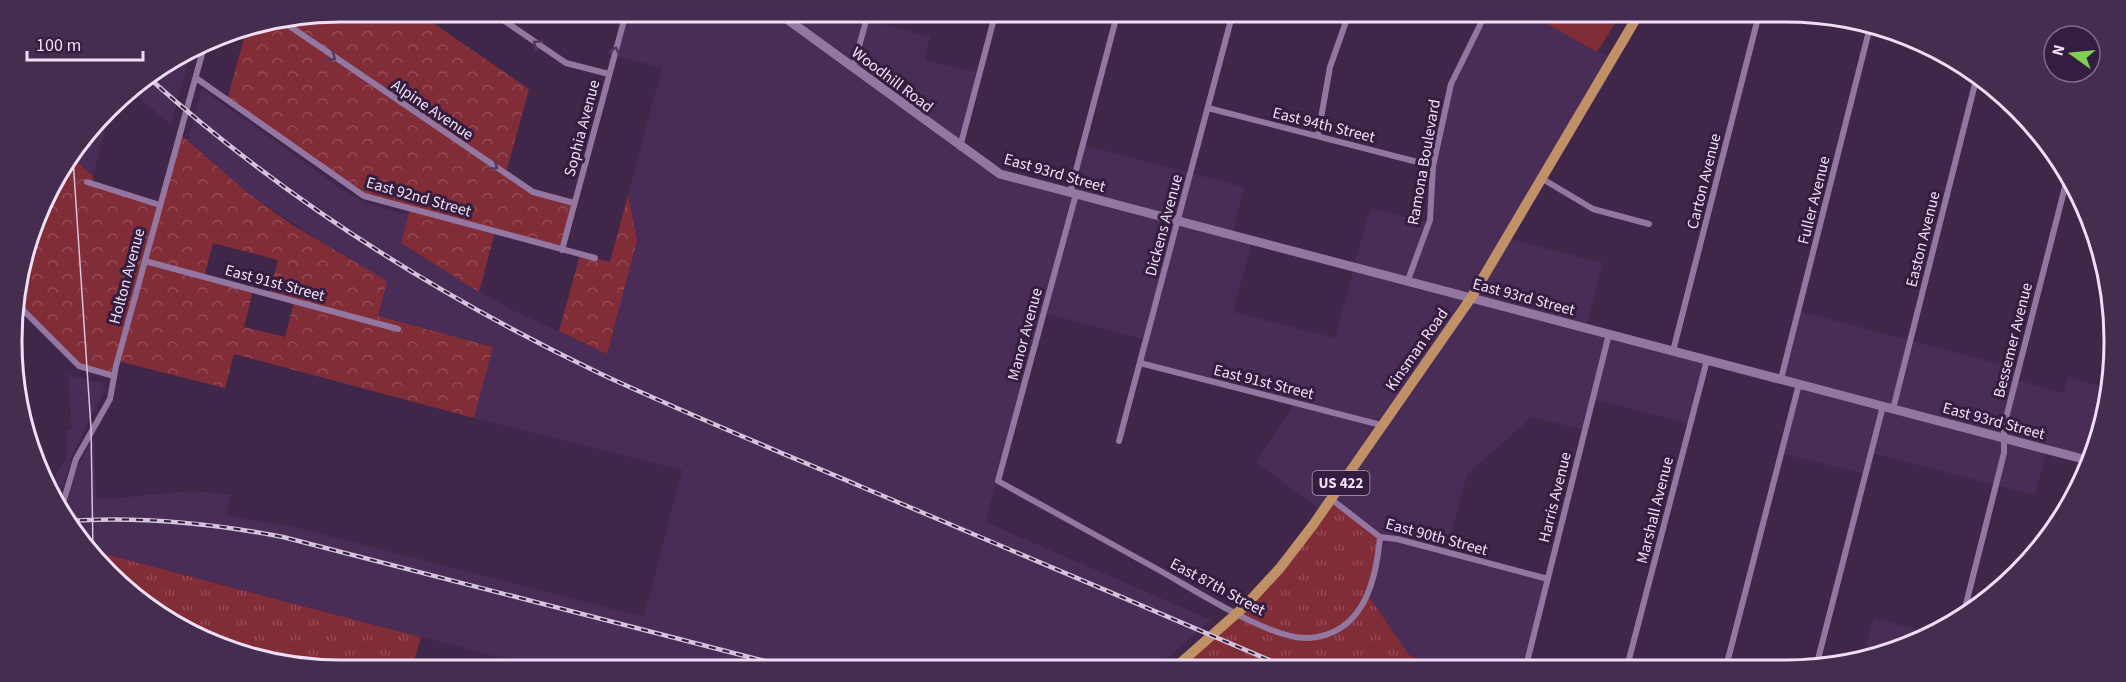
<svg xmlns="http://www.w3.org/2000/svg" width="2126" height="682" font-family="'Source Sans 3',sans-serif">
<defs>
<pattern id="grass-tufts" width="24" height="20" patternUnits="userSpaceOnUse" patternTransform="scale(1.5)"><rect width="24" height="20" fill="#812d38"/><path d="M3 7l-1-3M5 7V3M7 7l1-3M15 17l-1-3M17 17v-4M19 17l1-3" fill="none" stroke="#934b55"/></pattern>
<pattern id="forest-crowns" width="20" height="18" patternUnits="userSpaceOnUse" patternTransform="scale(1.5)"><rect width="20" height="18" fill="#812d38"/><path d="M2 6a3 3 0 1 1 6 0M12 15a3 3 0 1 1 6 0" fill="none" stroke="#934b55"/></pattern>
</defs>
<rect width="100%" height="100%" fill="#40274a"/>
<path fill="#4a2d56" d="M626,13L868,14L867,20L930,37L925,60L979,73L960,147L1000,174L1070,193L1083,145L1244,187L1232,235L1252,241L1233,312L1335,338L1370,208L1428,223L1433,166L1451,84L1484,17H1534L1612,59L1505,238L1603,263L1586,328L1707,360L1690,424L1593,399L1585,430L1532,417L1467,474L1447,552L1548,579L1526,666H1445L1410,656L1369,597L1322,511L1256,462L1295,403L1140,363L1146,340L1044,313L985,522L1211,620L1157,666L525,664L106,554L105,562L68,524L64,515L75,471L94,438L96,498H117L191,491L231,495L226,515L290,526L644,617L682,470L474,418L493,347L378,316L331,248L249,194L188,140L202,89L350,195L369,204L409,215L401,243L437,266L510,309L607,354L637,241L628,195L662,68L614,55Z
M186,55L190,56L171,125L130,90Z
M110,112L93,177L74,159Z
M1799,311L2018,369L2016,380L2063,393L2068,377L2108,388V406L2087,460L2047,449L2035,495L1871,453L1865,474L1781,453L1799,384L1781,379Z
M68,373L72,376L101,383L105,389L73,453L58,503L50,485L66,459L67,430L72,429Z
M1874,618L1934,634L1864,656Z"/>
<path fill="url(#grass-tufts)" d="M1330,498L1380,537L1369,597L1410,656L1445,666H1177L1245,606Z
M105,554L421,637L413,664H276L159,615L105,562Z"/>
<path fill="url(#forest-crowns)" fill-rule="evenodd" d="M341,12H417L529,89L506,173L533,192L574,203L562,250L495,232L479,292L401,243L410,209L364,196L227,100L246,31Z
M180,134L249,194L291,224L387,281L378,316L493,347L474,418L234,354L225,388L118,361L113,376L82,367L15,302L46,195L74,159L93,177V186L160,205ZM213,243L278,260L269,294L294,302L285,337L244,327L253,290L204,277Z
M628,195L637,241L607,354L559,331L580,255L610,262Z"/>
<path fill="#812d38" d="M1535,17H1619L1597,52Z"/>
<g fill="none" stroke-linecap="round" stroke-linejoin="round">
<path stroke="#9377a0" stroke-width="6" d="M493,13L566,63L609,74
M285,23L533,192L574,203
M192,51L202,54
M853,68L868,14
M196,78L364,196L595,258
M1208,108L1433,166
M1318,135L1330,67L1348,16
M960,147L995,15
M1541,178L1593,209L1649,224
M87,182L160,205
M1070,193L1117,15
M1076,194L998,481C1051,510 1104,540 1157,569C1192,588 1272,641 1309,638C1363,634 1376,582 1380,537
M562,250L626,13
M145,261L398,329
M1408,280L1430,220L1433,166L1451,84L1484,17
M15,302L79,366L114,376
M1673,351L1758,18
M1140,363L1381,425
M1781,379L1870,27
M1893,409L1977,76
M1119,441L1232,16
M1331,499L1380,537L1397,539L1548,579
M61,510L76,459L110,399L116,366L205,43
M1964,612L2004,453V426L2067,179
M1628,663L1641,667
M1526,666L1609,334
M1627,667L1707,360
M1726,667L1799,384
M1816,667L1883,406"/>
<path stroke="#9377a0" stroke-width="9" d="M780,14L1000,174L2087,460"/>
<path stroke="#c09066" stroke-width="10" d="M1177,666L1245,606L1280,568L1313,525L1471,298L1637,17"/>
<path stroke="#d5c3dc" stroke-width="1.5" d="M73,159L91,428L93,550"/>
<g stroke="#d5c3dc" stroke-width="4.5">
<path id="rail" d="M149,78C283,198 440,297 601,374C687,414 775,450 862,487C1002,546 1143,606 1283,666
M66,521C140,516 211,523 283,537L780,665"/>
</g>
<use href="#rail" stroke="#351d3f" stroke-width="2" stroke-dasharray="7" stroke-linecap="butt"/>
</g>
<defs><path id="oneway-chevron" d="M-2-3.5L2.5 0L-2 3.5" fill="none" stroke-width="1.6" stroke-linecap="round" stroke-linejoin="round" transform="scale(1.5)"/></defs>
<g stroke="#51385c">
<use href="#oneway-chevron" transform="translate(537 44) rotate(-145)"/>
<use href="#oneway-chevron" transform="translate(615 51) rotate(-75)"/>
<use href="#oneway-chevron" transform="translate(332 57) rotate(35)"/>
<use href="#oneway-chevron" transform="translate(494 166) rotate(34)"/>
</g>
<g text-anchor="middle" stroke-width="6" stroke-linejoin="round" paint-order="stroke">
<rect fill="#351d3f" stroke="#b7a5bf" stroke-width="1.5" x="1312.5" y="471" width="57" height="24" rx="4.5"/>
<g font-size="15" font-weight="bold" fill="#efdff6">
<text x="1341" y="488">US 422</text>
</g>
<g font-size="16" fill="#efdff6" stroke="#351d3f">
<text transform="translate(893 79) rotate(37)" y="6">Woodhill Road</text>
<text transform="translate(433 109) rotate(34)" y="6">Alpine Avenue</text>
<text transform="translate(1324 124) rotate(14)" y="6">East 94th Street</text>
<text transform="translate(581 128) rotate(-75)" y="6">Sophia Avenue</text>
<text transform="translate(1423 162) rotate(-80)" y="6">Ramona Boulevard</text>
<text transform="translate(1055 172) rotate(16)" y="6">East 93rd Street</text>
<text transform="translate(1703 181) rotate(-76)" y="6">Carton Avenue</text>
<text transform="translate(419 196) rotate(16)" y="6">East 92nd Street</text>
<text transform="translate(1813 200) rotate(-76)" y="6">Fuller Avenue</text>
<text transform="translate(1163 225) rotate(-75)" y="6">Dickens Avenue</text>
<text transform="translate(1922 239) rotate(-76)" y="6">Easton Avenue</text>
<text transform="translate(126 276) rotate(-75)" y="6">Holton Avenue</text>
<text transform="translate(275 282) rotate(15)" y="6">East 91st Street</text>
<text transform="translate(1524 296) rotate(15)" y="6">East 93rd Street</text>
<text transform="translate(1024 334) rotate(-75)" y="6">Manor Avenue</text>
<text transform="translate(2012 340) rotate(-76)" y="6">Bessemer Avenue</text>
<text transform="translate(1416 349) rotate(-55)" y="6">Kinsman Road</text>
<text transform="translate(1264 381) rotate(14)" y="6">East 91st Street</text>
<text transform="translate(1994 420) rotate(15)" y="6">East 93rd Street</text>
<text transform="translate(1554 497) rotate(-76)" y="6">Harris Avenue</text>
<text transform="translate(1654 510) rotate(-76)" y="6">Marshall Avenue</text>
<text transform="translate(1437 536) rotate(15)" y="6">East 90th Street</text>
<text transform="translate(1218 586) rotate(28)" y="6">East 87th Street</text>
</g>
</g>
<path d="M0 0H2126V682H0ZM340 22H1786A318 318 0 0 1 2104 340V342A318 318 0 0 1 1786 660H340A318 318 0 0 1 22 342V340A318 318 0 0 1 340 22Z" fill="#442d4e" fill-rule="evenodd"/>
<path fill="none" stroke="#efdff6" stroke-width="3" d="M340 22H1786A318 318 0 0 1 2104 340V342A318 318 0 0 1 1786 660H340A318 318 0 0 1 22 342V340A318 318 0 0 1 340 22Z"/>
<g transform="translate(2072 54) rotate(285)"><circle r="28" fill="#351d3f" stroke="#7f6b88" stroke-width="1.5"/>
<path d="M0-4.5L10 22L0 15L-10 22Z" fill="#80d051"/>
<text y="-9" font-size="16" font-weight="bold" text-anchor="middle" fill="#efdff6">N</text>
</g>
<path d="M27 51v9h116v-9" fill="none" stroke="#efdff6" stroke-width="3"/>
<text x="36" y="51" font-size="18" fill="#efdff6" stroke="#351d3f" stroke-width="4.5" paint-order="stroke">100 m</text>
</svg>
